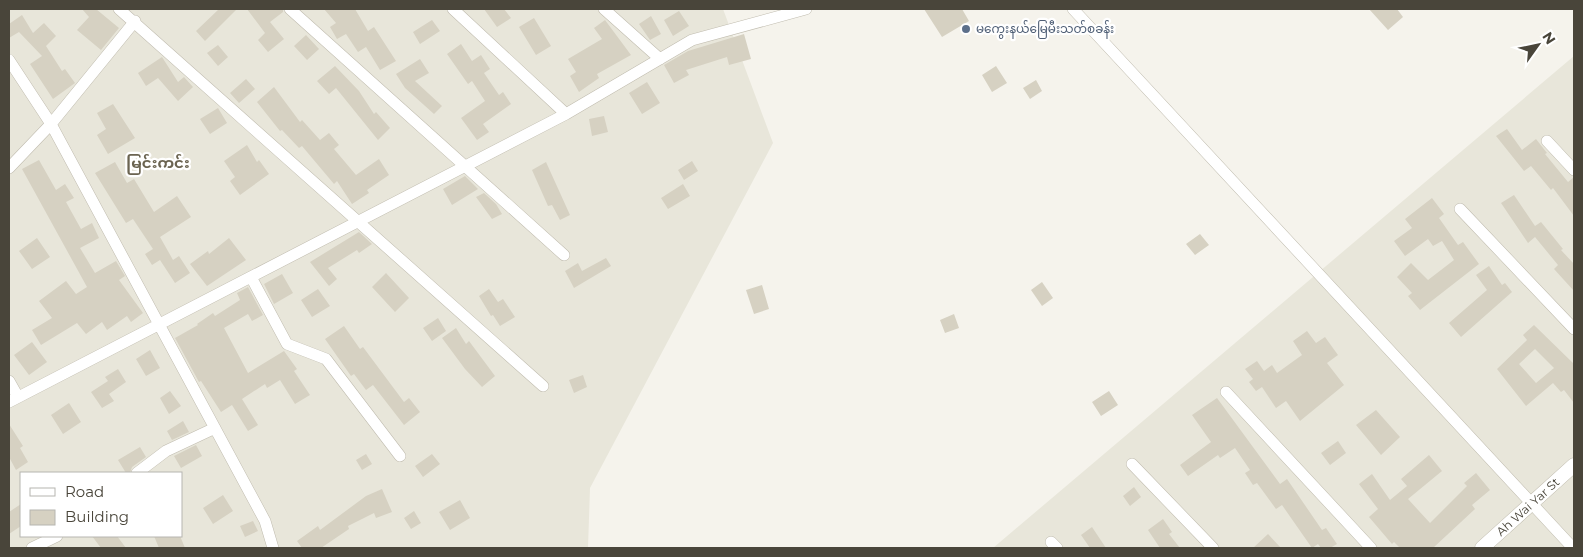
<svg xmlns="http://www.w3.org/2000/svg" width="1583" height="557" font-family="Montserrat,'Noto Sans Myanmar',sans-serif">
<rect width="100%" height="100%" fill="#f5f3ec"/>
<path fill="#e8e6da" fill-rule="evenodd" d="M9,9H723L773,143L590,488L588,548H9ZM21,473H181V536H21Z
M1574,56V548H993Z"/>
<path fill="#d6d1c2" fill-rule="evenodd" d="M82,9H96L119,28L101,50L77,30L89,17Z
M219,9H237L205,41L196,31Z
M247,9H283V12L270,22L284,39L268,52L258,40L265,33Z
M324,9H355L368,31L374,27L396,61L380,70L366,47L358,52L346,34L337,39L330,27L336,23Z
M484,9H504L511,18L497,27Z
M924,9H962L969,21L942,37Z
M1369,9H1397L1403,17L1388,30Z
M679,11L689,26L673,36L664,20Z
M22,15L33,33L44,23L56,36L46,46L62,71L65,69L75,83L53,99L30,64L42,56L19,32L9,38V24Z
M651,16L661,34L650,40L639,24Z
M534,18L551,46L536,55L519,27Z
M432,20L440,31L420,44L413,32Z
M605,20L631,55L597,74L599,78L579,92L570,76L576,72L568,59L602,39L594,28Z
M744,34L751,59L729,65L727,57L686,70L689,75L674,83L664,65L688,51Z
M306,35L319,49L307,60L294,46Z
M461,44L472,61L481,55L490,69L484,73L499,95L503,92L511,104L483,124L489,132L477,140L461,118L485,101L472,81L468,84L447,54Z
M218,45L228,57L218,66L207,53Z
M162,57L178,82L184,77L193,87L178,101L158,78L146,86L138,73Z
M420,59L429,73L415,81L442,106L434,114L405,88L396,74Z
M335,66L359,91L374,114L376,112L390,128L378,140L336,88L329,94L317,81Z
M996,66L1007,83L992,92L982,75Z
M246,79L255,89L239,103L230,93Z
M1036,80L1042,91L1030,99L1023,88Z
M647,82L660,103L642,114L629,93Z
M274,87L300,122L302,120L320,140L329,133L339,145L334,149L356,175L379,159L389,175L367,190L369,193L352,204L337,181L334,184L302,146L299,148L282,130L280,131L257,102Z
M113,104L135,138L108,154L97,135L106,129L97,113Z
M218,108L227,123L210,134L200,119Z
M604,116L608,132L592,136L589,119Z
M1507,129L1522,150L1536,139L1547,153L1545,154L1568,182L1574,177V216L1553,188L1551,190L1531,166L1524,171L1496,136Z
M247,145L257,162L259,160L269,174L240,195L230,181L235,177L224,161Z
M39,160L56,190L65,184L74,198L66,202L81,229L92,223L99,238L80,248L95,273L116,261L125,276L119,280L143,313L131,322L127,316L107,330L102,322L86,334L77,323L41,345L32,330L52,318L39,301L66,281L76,294L87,287L22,169Z
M692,161L698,171L684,180L678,170Z
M115,162L127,183L134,179L154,212L177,196L191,217L160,237L173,260L179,256L190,273L175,283L160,260L152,265L145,254L153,249L133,219L126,223L95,173Z
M546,162L570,215L560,220L552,205L548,206L532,170Z
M465,176L478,189L452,205L443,189Z
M683,184L690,196L668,209L661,198Z
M484,193L496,204L502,214L492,219L476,197Z
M1514,195L1535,226L1541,222L1563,249L1561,250L1574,264V291L1554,269L1558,265L1535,237L1528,243L1501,203Z
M1432,198L1444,214L1439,218L1458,245L1463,242L1479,264L1420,310L1408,296L1412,293L1397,277L1411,263L1428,280L1454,260L1442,241L1433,246L1428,239L1405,256L1394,241L1412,228L1405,219Z
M359,232L372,244L359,253L357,250L328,268L337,279L329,286L310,262Z
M1200,234L1209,245L1195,255L1186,244Z
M37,238L50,257L32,269L19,251Z
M229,238L246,260L207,286L190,264L208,251L209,254Z
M606,258L611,266L574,288L565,271L578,263L582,271Z
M1489,266L1502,285L1505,283L1512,292L1461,337L1449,323L1487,290L1476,275Z
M386,273L409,298L395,312L372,287Z
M282,274L293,293L274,304L264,284Z
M1042,282L1053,298L1042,306L1031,290Z
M762,285L769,309L754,314L746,290Z
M248,287L263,315L252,321L248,314L224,328L248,373L284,351L297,369L294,371L310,395L295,404L280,380L267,388L265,384L242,399L258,425L248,431L232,405L221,412L201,381L199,382L175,338L198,325L197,324L213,313L215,316L240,300L237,293Z
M318,289L330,306L312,317L301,300Z
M489,289L498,302L503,299L515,317L500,326L493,315L491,316L479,296Z
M954,314L959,328L945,333L940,320Z
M438,318L446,331L432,341L423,328Z
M1534,325L1574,364V403L1564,390L1561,392L1553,383L1526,406L1497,369L1527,340L1523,335ZM1535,349L1554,368L1536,383L1519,364Z
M344,326L360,349L363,347L404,402L409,398L420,412L404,425L373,385L366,390L354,374L351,376L325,339Z
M456,328L466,344L469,341L495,376L482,387L465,369L442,338Z
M1307,331L1316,343L1325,337L1338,355L1327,363L1344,385L1300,421L1286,401L1276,408L1262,387L1256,391L1249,382L1253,379L1245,369L1257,361L1264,371L1272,365L1277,373L1302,355L1293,341Z
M32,342L47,362L29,375L14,355Z
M150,350L160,368L146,376L136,359Z
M118,369L126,382L109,394L114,401L102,408L91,392L108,381L105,377Z
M583,375L587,387L574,393L569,380Z
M170,391L181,406L169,414L160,398Z
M1109,391L1118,405L1101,416L1092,402Z
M1217,398L1280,484L1287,479L1322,530L1326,528L1337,544L1330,548H1321L1318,544L1312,548L1282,505L1276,509L1257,483L1253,485L1245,473L1250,470L1235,448L1220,458L1218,455L1188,476L1180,465L1211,442L1192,415Z
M69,403L81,422L63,434L51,415Z
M1376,410L1400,437L1381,455L1356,425Z
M183,421L189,432L172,440L167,431Z
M9,424L23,446L20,448L28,462L16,470L9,457Z
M1338,441L1346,453L1330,465L1321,453Z
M196,445L202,456L181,468L174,456Z
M140,447L146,457L132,467L130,473H126L118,460Z
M366,454L372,464L362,470L356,460Z
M432,454L440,464L423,477L415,466Z
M1429,455L1442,471L1408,499L1430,523L1467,486L1464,483L1476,473L1490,490L1472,505L1475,509L1433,548H1400L1394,542L1392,544L1369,517L1378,509L1359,484L1372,474L1390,500L1407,486L1401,479Z
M1134,487L1141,497L1130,506L1123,496Z
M382,489L392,512L376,518L374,513L348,526L349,529L321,548H302L297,541L318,526L320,530L366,496Z
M223,495L233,511L213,524L203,508Z
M460,500L470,518L450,530L439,512Z
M21,504V526L9,534V512Z
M414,511L421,523L411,529L404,518Z
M1163,519L1172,532L1169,534L1180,548H1160L1148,530Z
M253,521L258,531L245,537L240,526Z
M1092,527L1106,548H1090L1081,535Z
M1268,534L1281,548H1253Z
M92,536H117L126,548H101Z
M154,536H180L185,548H159Z"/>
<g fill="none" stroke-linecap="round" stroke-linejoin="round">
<g stroke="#c0bcaf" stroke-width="12">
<path id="minor" d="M119,9L543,386
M290,9L564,255
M453,9L566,114
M604,9L660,59
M1073,9L1573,548
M9,60L51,124L265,521L273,548
M1547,141L1574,170
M9,168L51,124L135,21
M1460,209L1574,329
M251,277L287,344L326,359L400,456
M9,381L18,397
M1226,392L1371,548
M9,402L566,114L692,40L806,9
M1132,464L1213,548
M137,473L166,451L215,428
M1051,542L1057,548
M32,548L57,536"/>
</g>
<g stroke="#c0bcaf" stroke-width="15">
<path id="tertiary" d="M1482,548L1574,465"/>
</g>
<use href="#minor" stroke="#fff" stroke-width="11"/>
<use href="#tertiary" stroke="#fff" stroke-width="14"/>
</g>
<circle fill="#5c6f8a" stroke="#fff" stroke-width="2" cx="966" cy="29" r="5"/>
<g text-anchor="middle" stroke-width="4.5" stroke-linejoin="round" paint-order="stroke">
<g font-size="12" fill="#4e5e75" stroke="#fff" text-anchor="start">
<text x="976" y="33">မကွေးနယ်မြေမီးသတ်စခန်း</text>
</g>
<g font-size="12" fill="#49453a" stroke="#fff">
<text transform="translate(1528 507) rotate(-42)" y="4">Ah Wai Yar St</text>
</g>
<g font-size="15" font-weight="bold" fill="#6b6451" stroke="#fff">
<text x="158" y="168">မြင်းကင်း</text>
</g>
</g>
<rect width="1583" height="557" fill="none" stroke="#49453a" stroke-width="20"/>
<rect x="20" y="472" width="162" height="65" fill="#ffffff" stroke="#b6b5b0"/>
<rect x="30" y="488" width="25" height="8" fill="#ffffff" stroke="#b6b5b0"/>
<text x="65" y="497" font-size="15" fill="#49453a">Road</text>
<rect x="30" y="510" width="25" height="15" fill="#d6d1c2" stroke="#b6b5b0"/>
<text x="65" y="522" font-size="15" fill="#49453a">Building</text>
<g transform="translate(1538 45) rotate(57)" stroke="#ffffff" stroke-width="4" paint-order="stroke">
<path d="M0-4L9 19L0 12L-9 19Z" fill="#49453a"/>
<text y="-8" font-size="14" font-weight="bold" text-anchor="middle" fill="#49453a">N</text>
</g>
</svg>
